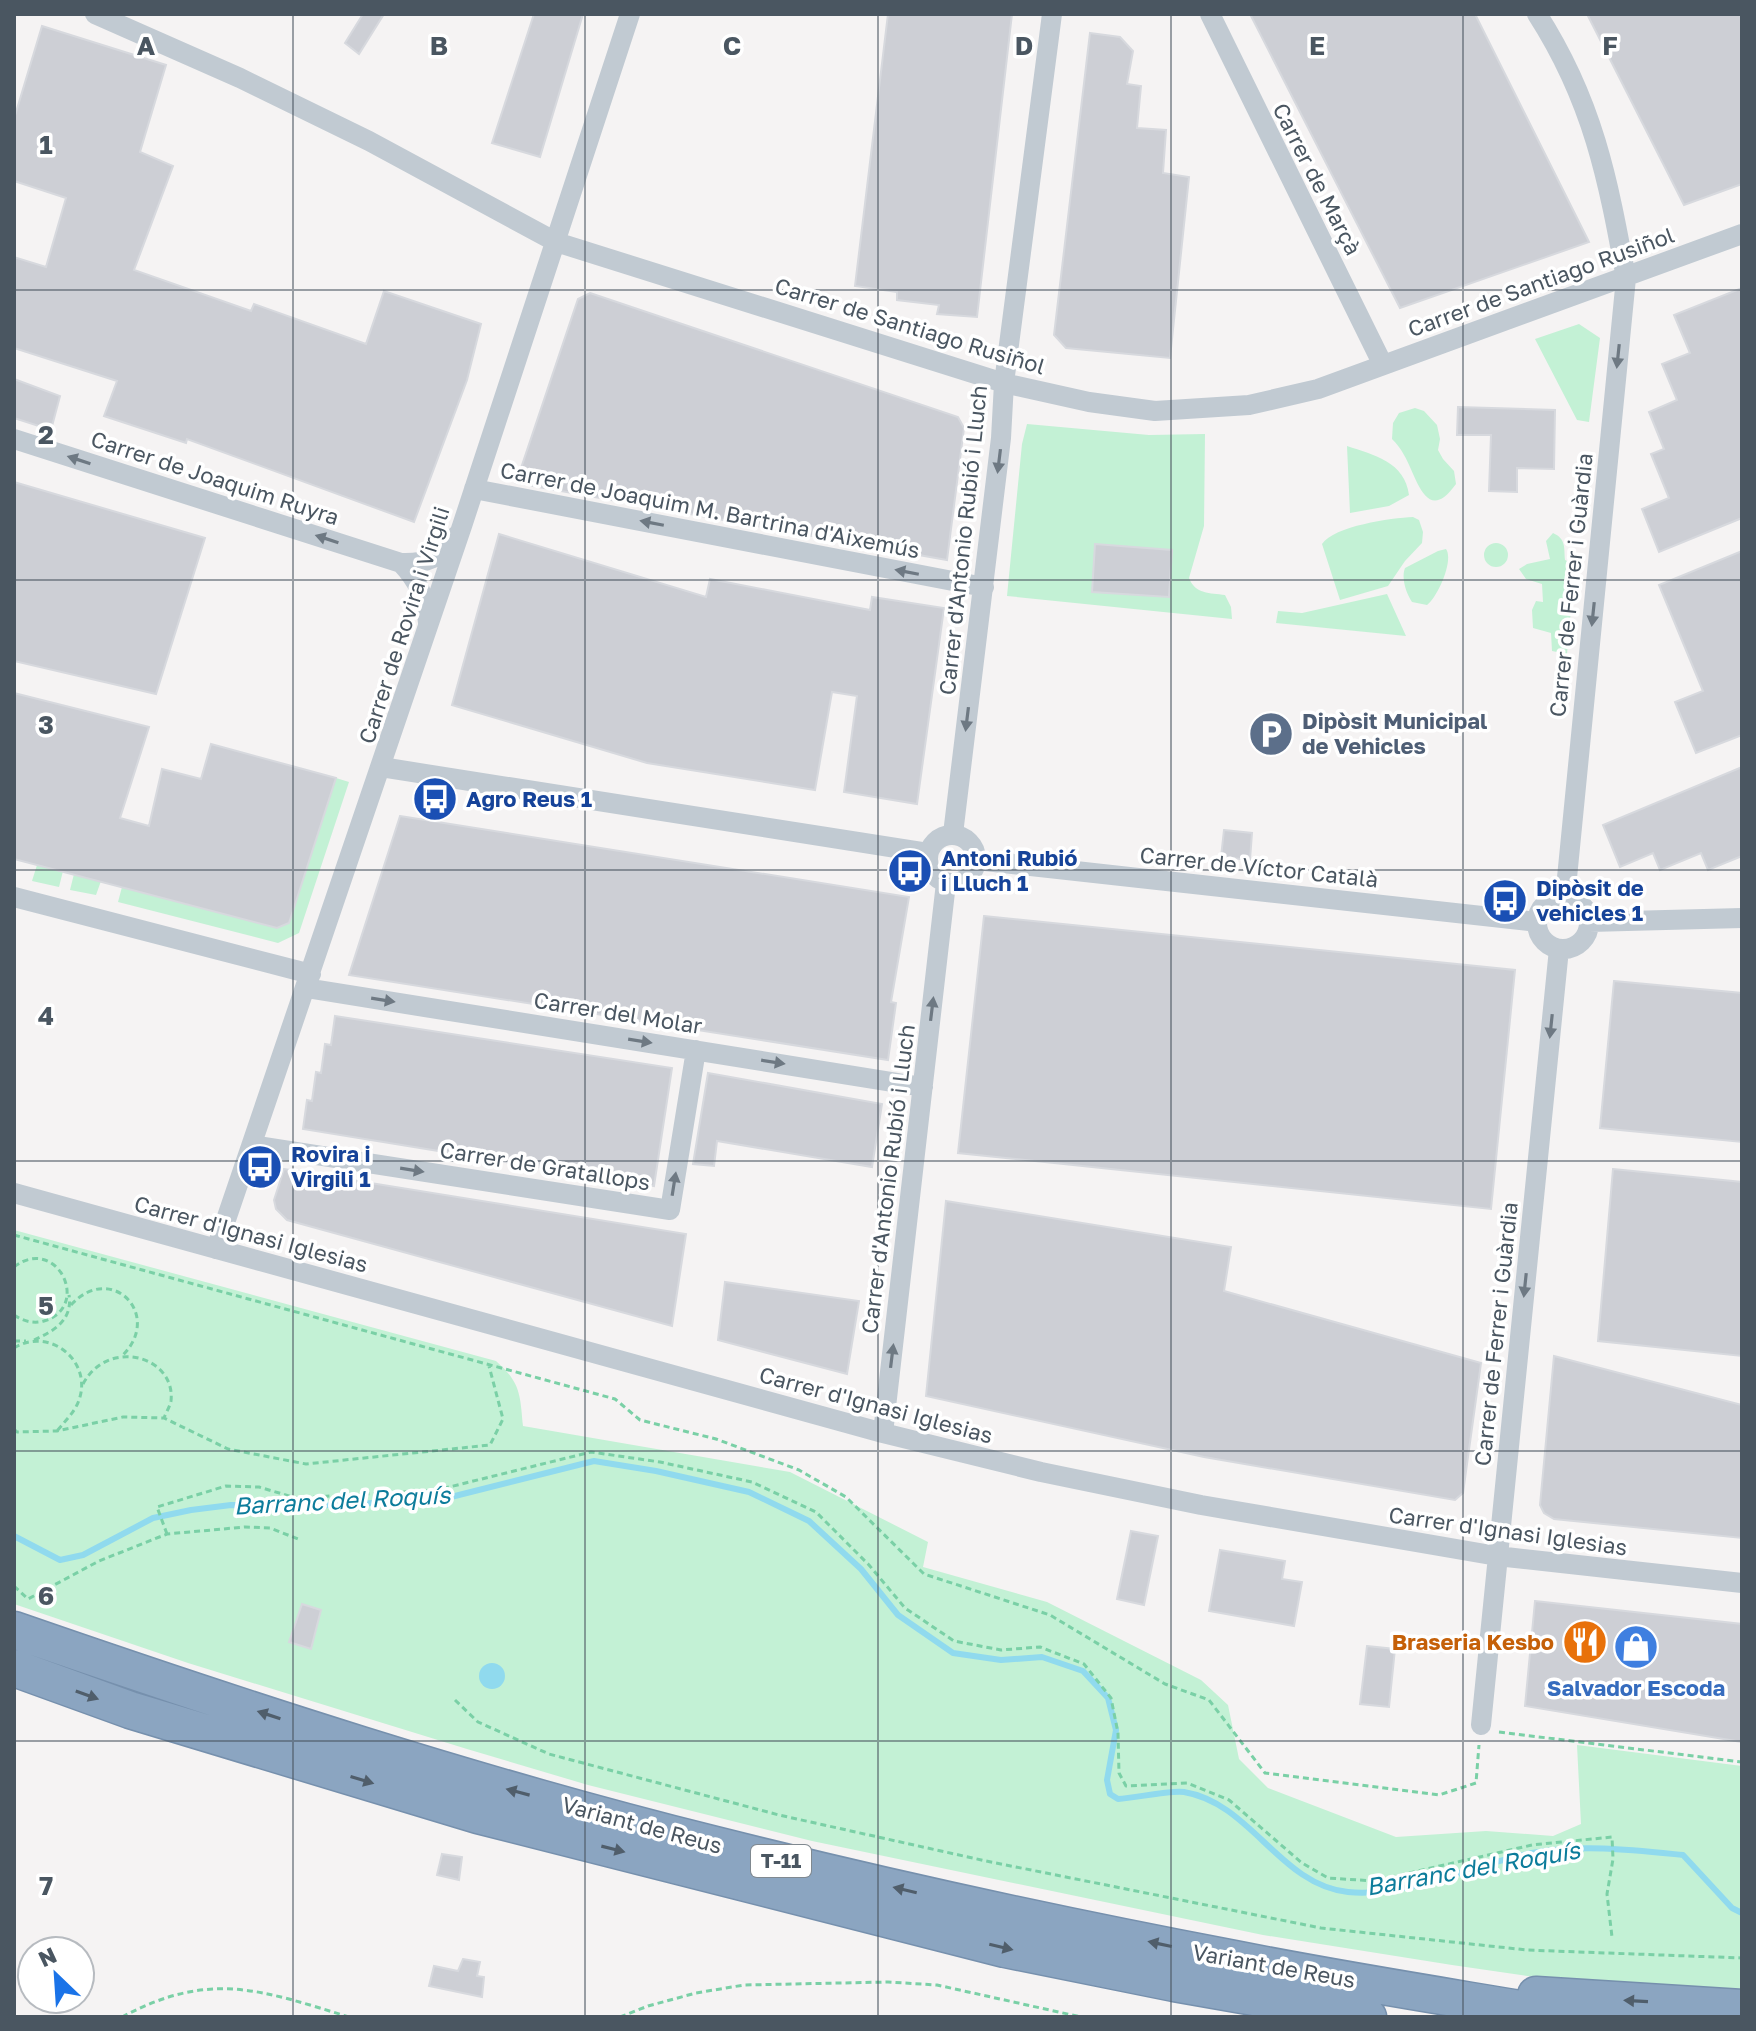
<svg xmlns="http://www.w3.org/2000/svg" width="1756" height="2031" font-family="'Golos Text',sans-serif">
<rect width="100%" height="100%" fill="#f5f3f3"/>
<path fill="#c3f1d5" d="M1579,324L1600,338L1589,422L1577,420L1535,339Z
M1415,408L1424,411L1437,425L1440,439L1438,450L1443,459L1454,471L1456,484C1426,526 1417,477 1404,455C1401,449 1397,444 1392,439L1393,423L1399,413Z
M1027,424L1149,435L1205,434L1204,526L1189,578C1195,594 1210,593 1225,595L1231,607L1232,619L1007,596L1022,444Z
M1347,446C1374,455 1405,462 1409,495L1389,506L1350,513Z
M1413,517L1419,520L1423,532L1422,543L1405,561L1388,586L1340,600L1322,544C1334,526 1391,518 1413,517Z
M1553,533C1566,539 1564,547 1565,560L1575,565L1567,654L1552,651L1551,633L1533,628L1532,610L1536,601L1543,602L1542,584L1526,579L1519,569L1527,564L1550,559L1546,541Z
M1484 555a12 12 0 1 1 24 0a12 12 0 1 1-24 0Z
M1446,549C1454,560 1438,597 1427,605L1412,602C1406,593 1401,578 1405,568L1438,551Z
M1387,594L1406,636L1276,623L1278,611L1302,613Z
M336,778L349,782L299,933L278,943L118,902L122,887L277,928L289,923Z
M37,865L63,871L59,887L32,881Z
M74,874L101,881L96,895L70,890Z
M14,1230L496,1361C521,1383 520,1395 523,1426L790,1472L928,1542L923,1567L1047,1602L1201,1680L1228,1705L1239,1759L1268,1788L1396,1837L1486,1831L1553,1836L1581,1824L1577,1745L1742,1766V1991L1562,1981L1452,1965L1263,1935L812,1841L588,1785L467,1749L188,1663L14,1604Z"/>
<path fill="#90daee" d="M479 1676a13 13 0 1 1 26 0a13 13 0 1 1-26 0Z"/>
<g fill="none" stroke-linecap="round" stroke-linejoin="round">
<path stroke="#90daee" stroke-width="6" d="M14,1536L60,1560L83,1555L153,1518L191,1510L231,1505L308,1506L439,1500L594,1461L656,1471L749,1492L809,1521L861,1569L898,1615L953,1653L1001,1660L1042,1657L1083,1671L1108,1698L1116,1730L1107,1780L1110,1794L1118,1799C1136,1798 1169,1790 1184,1792C1251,1803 1280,1885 1348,1892C1407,1898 1474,1864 1532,1853C1582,1844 1633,1850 1683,1855L1732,1908L1742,1913"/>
</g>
<path fill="#cdcfd5" stroke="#d7d9de" stroke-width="2" d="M363,14H384L359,54L345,43Z
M534,14H583L540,157L492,143Z
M888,14H1012L977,317L937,314L939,305L897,300V292L855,286Z
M1250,14H1475L1589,242L1400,308Z
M1587,14H1742V184L1684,205Z
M42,26L166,65L140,152L173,166L134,270L251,311L254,304L366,344L384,291L481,324L467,380L414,522L187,439L186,443L104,416L117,381L14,348V257L46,267L66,198L14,181V119Z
M1090,33L1120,37L1133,51L1127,84L1141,86L1137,128L1166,130L1163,173L1189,177L1170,358L1066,348L1054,335Z
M1742,288V518L1659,552L1642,509L1669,498L1651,454L1664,449L1649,412L1677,400L1662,364L1690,353L1674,315Z
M590,293L958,417L964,428L947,560L516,483L578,299Z
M14,379L60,396L51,430L14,418Z
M1458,407L1555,410L1554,469L1517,468V492L1489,491L1491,435H1457Z
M14,482L205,538L156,694L14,661Z
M499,534L706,597L710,579L870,610L872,597L944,608L917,804L844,792L857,696L832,692L815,790L647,763L452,705Z
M1095,544L1172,550L1169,597L1092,592Z
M1742,551V735L1696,753L1675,702L1703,691L1659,585Z
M14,693L149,727L120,818L149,826L162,769L201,779L211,744L336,778L289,923L277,928L14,859Z
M1742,767V856L1708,870L1701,853L1660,870L1653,853L1620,867L1603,825Z
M400,816L909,897L891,1002L896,1003L888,1060L349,975Z
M1224,830L1252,833L1250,860L1221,857Z
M984,916L1515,970L1491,1209L958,1153Z
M1614,981L1742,993V1142L1600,1128Z
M335,1016L672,1068L654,1186L303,1129L307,1100L312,1101L316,1072L321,1073L325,1044L331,1045Z
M708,1073L882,1104L872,1167L717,1141L714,1166L693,1164Z
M284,1169L686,1234L672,1326L287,1220L276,1209L274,1200Z
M1613,1169L1742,1182V1356L1598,1341Z
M946,1201L1231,1247L1224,1291L1481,1363L1463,1493L1455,1500L1204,1457L926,1396Z
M725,1282L859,1301L847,1374L718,1340Z
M1554,1356L1742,1405V1538L1554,1519L1544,1513L1540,1505Z
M1131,1531L1158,1536L1144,1605L1117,1599Z
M1220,1550L1285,1561L1282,1579L1302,1582L1294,1626L1209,1611Z
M1535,1601L1742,1624V1742L1525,1706Z
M302,1604L321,1610L311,1649L289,1642Z
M1367,1646L1395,1649L1389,1707L1360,1704Z
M442,1854L462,1857L459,1880L437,1875Z
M463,1959L480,1962L477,1976L484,1977L482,1997L429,1986L434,1966L458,1971Z"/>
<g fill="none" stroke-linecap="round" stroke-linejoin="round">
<g stroke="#7690ad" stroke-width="39">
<path id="highway" d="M14,1630C245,1710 478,1786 715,1845C886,1888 1060,1926 1234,1959C1344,1981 1456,1998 1567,2017
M14,1668L130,1710L478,1815L1005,1949L1174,1983L1368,2017
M1536,1995L1742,2008"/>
</g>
<path stroke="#7ad0a6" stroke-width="3" stroke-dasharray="6 4" stroke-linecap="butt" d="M14,1235L615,1399L640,1420L716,1439L799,1470L846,1497L924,1574L1050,1615L1165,1684L1209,1700L1265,1773L1439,1795L1476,1783L1479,1745
M14,1267C57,1234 92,1307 44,1321C33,1324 23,1321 14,1315
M71,1305C111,1261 164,1315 122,1356
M34,1340C54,1331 73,1320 69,1295
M14,1341H26
M14,1348C49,1326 93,1361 79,1400C75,1412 65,1421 57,1431
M83,1384C108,1337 176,1356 171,1401C170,1406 166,1413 164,1418
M14,1429L17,1432L57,1431L123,1417L164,1418L228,1449L306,1464L490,1445L503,1419L489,1366
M167,1534L157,1507L226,1486L259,1487L296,1498L437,1490L591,1452L660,1462L752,1482L816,1512L869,1565L905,1608L954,1641L1001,1650L1040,1647L1084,1664L1111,1698L1118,1733L1119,1773L1126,1786L1187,1783L1229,1800L1302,1863L1328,1878L1374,1881L1532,1845L1612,1837L1613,1859L1607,1894L1612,1937
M14,1586L28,1599L99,1561L167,1534L245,1527L270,1528L298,1539
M455,1700L478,1722L549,1754L779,1815L986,1861L1321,1928L1527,1950L1742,1958
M1499,1732L1742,1762
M122,2017C210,1970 261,1990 349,2017
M620,2017L648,2006L696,1993L744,1985L888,1982L937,1985L1081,2017"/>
<path stroke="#c1cad2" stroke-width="20" d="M95,14L240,78L369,141L556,242L1004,383L1089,402L1155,411L1249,405L1318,389L1742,234
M1210,14L1383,365
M1537,14C1593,101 1608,179 1626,278L1565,898
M14,439L401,563C426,564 442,558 456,536
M474,489L984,587
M401,563C418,581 426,598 428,623
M381,767L928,853
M953,834L1001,438L1004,383L1052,14
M928 859a24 24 0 1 1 48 0a24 24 0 1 1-48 0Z
M976,860L1537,922
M14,897L311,974
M1537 923a26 26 0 1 1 52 0a26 26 0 1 1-52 0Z
M1589,922L1742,918
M306,988L923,1087
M252,1145L670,1210L696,1050
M14,1193L883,1433L1041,1472L1201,1505L1497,1556L1742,1583
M216,1249L462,526L630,14
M883,1433L946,883
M1481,1725L1559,949"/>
<use href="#highway" stroke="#8ba5c1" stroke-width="36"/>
</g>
<defs><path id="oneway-solid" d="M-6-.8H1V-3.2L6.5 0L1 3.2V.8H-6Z" transform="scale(2)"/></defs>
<g fill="#6e7983">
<use href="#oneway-solid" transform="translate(1618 356) rotate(96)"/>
<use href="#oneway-solid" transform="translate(79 460) rotate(-162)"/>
<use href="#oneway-solid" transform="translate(999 461) rotate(97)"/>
<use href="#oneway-solid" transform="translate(652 523) rotate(-169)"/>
<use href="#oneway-solid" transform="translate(327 539) rotate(-162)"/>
<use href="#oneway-solid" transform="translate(907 572) rotate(-169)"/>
<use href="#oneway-solid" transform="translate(1593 614) rotate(96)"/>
<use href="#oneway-solid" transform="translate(967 719) rotate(97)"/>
<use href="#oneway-solid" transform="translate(383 1000) rotate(9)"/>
<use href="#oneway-solid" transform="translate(932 1009) rotate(-83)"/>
<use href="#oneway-solid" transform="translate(1551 1026) rotate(96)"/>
<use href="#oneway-solid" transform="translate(640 1041) rotate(9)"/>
<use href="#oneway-solid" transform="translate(773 1062) rotate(9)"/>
<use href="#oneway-solid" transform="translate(412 1170) rotate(9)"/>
<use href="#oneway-solid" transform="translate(674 1184) rotate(-81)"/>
<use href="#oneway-solid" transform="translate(1525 1285) rotate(96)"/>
<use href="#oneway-solid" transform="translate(892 1356) rotate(-83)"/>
</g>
<g fill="#505e6b">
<use href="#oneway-solid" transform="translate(87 1695) rotate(20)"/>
<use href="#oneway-solid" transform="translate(269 1715) rotate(-162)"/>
<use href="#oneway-solid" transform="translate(362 1780) rotate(17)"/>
<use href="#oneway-solid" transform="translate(518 1792) rotate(-165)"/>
<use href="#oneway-solid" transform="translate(613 1849) rotate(14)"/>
<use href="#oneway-solid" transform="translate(905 1890) rotate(-167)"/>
<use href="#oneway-solid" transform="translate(1160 1944) rotate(-168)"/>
<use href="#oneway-solid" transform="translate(1001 1947) rotate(13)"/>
<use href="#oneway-solid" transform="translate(1636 2001) rotate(-177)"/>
</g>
<path fill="none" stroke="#4a5661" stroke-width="2" stroke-opacity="0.55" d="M293,14V2017M585,14V2017M878,14V2017M1171,14V2017M1463,14V2017M14,290H1742M14,580H1742M14,870H1742M14,1161H1742M14,1451H1742M14,1741H1742"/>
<defs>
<g id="parking-disc" transform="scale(2.3)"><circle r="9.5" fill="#5c6f8a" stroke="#fff"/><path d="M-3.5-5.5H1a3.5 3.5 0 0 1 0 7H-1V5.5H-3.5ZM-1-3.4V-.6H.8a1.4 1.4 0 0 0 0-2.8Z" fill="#fff"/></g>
<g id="bus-disc" transform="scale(2.3)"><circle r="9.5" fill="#1a4fb4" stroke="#fff"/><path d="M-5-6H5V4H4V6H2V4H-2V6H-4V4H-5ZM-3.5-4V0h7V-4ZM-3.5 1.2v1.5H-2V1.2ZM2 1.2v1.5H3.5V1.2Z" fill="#fff"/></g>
<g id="restaurant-disc" transform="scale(2.3)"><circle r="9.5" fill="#e8710a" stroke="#fff"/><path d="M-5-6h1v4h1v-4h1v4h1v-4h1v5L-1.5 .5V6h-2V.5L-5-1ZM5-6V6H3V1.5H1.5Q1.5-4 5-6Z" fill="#fff"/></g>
<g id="shop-disc" transform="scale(2.3)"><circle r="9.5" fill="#3f7fe0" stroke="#fff"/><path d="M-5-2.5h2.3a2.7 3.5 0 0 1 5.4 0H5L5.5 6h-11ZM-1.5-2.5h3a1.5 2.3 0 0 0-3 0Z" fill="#fff"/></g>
</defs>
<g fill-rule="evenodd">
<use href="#parking-disc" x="1271" y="734"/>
<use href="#bus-disc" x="435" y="799"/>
<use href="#bus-disc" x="910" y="871"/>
<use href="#bus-disc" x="1505" y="901"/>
<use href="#bus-disc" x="260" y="1167"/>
<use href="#restaurant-disc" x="1585" y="1642"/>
<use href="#shop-disc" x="1636" y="1647"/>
</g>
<g text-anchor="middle" stroke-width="7" stroke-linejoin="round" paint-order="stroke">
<rect fill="#fff" stroke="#808990" stroke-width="2" x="751" y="1845" width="60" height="32" rx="6"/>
<g font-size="20" font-weight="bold" fill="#4a5661">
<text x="781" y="1868">T-11</text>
</g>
<g font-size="22" fill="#4a5661" stroke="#fff">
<text transform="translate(1317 179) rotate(63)" y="8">Carrer de Marçà</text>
<text transform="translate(1541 282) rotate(-20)" y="8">Carrer de Santiago Rusiñol</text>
<text transform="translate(910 326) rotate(17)" y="8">Carrer de Santiago Rusiñol</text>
<text transform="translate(215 478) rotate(18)" y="8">Carrer de Joaquim Ruyra</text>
<text transform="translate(710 510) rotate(11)" y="8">Carrer de Joaquim M. Bartrina d'Aixemús</text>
<text transform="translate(963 540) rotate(-84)" y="8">Carrer d'Antonio Rubió i Lluch</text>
<text transform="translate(1571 585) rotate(-84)" y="8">Carrer de Ferrer i Guàrdia</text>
<text transform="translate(404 625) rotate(-72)" y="8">Carrer de Rovira i Virgili</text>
<text transform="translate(1259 867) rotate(6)" y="8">Carrer de Víctor Català</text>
<text transform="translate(618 1013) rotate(9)" y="8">Carrer del Molar</text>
<text transform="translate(545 1166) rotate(9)" y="8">Carrer de Gratallops</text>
<text transform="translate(888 1179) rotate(-83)" y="8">Carrer d'Antonio Rubió i Lluch</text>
<text transform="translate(251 1234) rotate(15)" y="8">Carrer d'Ignasi Iglesias</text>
<text transform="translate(1496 1334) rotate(-84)" y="8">Carrer de Ferrer i Guàrdia</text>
<text transform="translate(876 1405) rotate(15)" y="8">Carrer d'Ignasi Iglesias</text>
<text transform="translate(1508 1531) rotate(8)" y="8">Carrer d'Ignasi Iglesias</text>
<text transform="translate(642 1825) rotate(15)" y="8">Variant de Reus</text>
<text transform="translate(1274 1966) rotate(10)" y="8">Variant de Reus</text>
</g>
<g font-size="22" font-weight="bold" fill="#4e5e75" stroke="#fff" text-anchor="start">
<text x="1302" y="729">Dipòsit Municipal<tspan x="1302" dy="25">de Vehicles</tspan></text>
</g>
<g font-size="22" font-weight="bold" fill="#164399" stroke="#fff" text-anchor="start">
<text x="466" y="807">Agro Reus 1</text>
<text x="941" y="866">Antoni Rubió<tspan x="941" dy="25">i Lluch 1</tspan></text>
<text x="1536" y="896">Dipòsit de<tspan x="1536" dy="25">vehicles 1</tspan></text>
<text x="291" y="1162">Rovira i<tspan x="291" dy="25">Virgili 1</tspan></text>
</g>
<g font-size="22" font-weight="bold" fill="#c56008" stroke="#fff" text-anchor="end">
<text x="1554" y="1650">Braseria Kesbo</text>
</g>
<g font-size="22" font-weight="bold" fill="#366cbe" stroke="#fff">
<text x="1636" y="1696">Salvador Escoda</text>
</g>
<g font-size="24" font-style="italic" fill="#0c7c9b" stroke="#fff">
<text transform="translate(342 1501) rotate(-3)" y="8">Barranc del Roquís</text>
<text transform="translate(1473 1869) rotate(-10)" y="8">Barranc del Roquís</text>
</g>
</g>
<g font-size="26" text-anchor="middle" font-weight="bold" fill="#4a5661" stroke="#fff" stroke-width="7" stroke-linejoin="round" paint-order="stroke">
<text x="146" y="55">A</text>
<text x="439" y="55">B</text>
<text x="732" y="55">C</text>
<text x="1024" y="55">D</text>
<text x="1317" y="55">E</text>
<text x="1610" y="55">F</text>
<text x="46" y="154">1</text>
<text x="46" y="444">2</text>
<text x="46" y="734">3</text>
<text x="46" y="1025">4</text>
<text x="46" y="1315">5</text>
<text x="46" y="1605">6</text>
<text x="46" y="1895">7</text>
</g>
<rect width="1756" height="2031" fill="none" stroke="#4a5661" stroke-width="32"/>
<g transform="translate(56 1975) rotate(335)"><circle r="38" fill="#ffffff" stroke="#b7bbc0" stroke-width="2"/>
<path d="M0-6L14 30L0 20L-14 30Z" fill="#1a73e8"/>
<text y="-12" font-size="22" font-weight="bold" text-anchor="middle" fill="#4a5661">N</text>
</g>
</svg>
